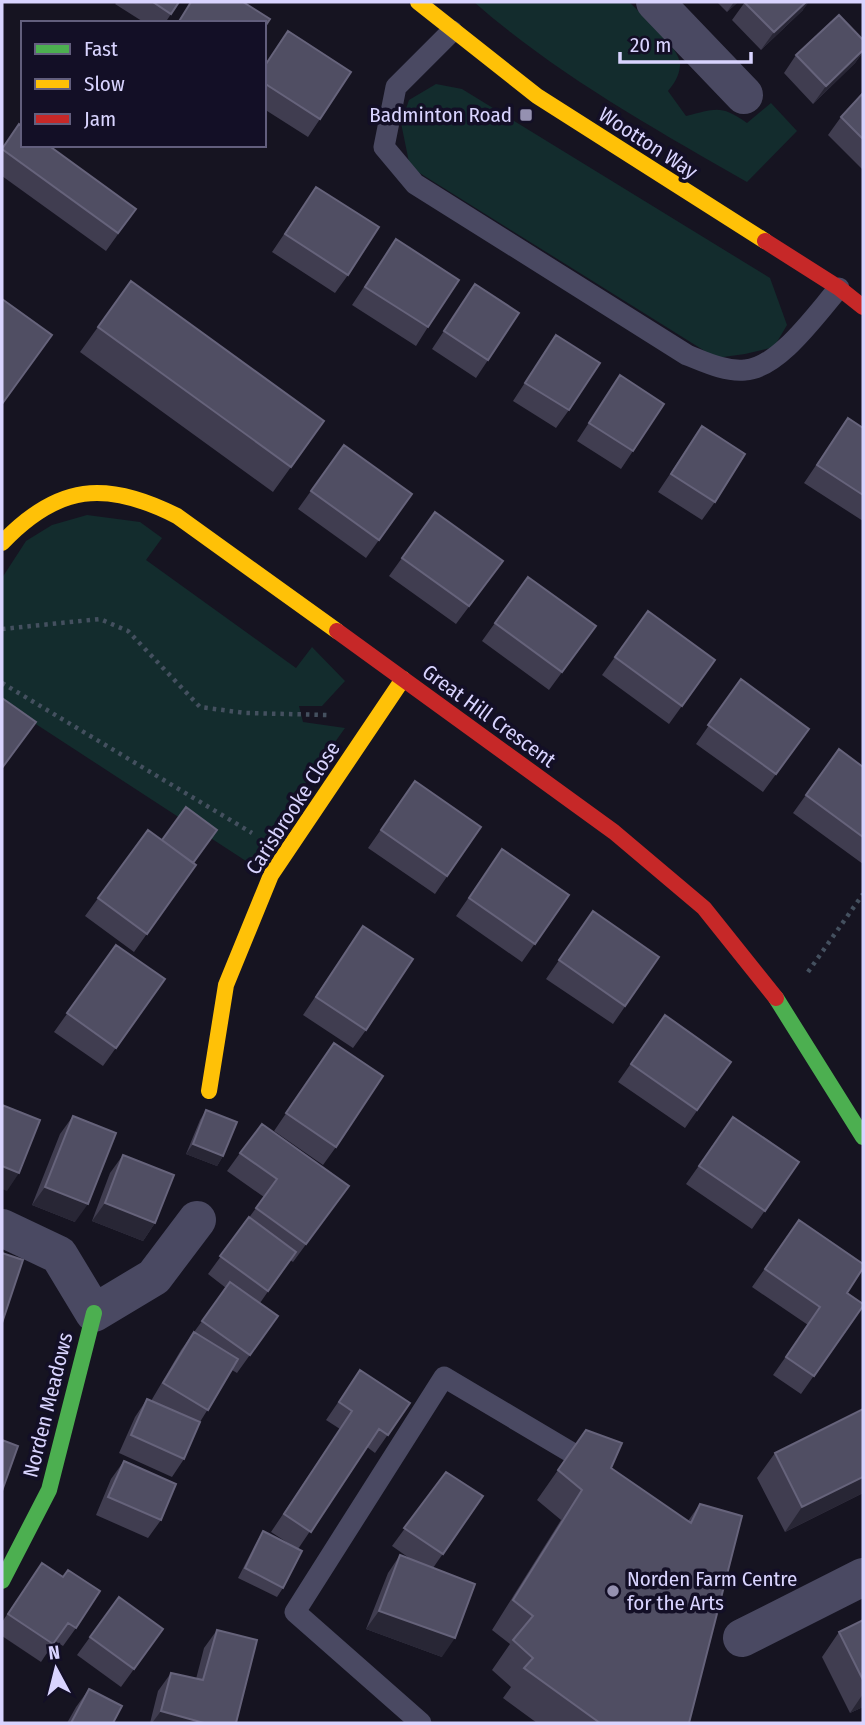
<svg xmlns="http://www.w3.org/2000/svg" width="865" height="1725" font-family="'Fira Sans Condensed',sans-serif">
<rect width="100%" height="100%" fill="#161421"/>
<path fill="#132c2d" d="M474,2H629C642,15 682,49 680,66C679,76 674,84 668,91L686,116C716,109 720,104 747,123L771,103L797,131L747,182C653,128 556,74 474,2Z
M436,84L462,89L770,278L787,325L774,347L745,354L716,358L410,167L401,123L409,100Z
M87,515L140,522L162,538L146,560L296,668L312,647L345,681L322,706H299L303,722L345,728L249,863L2,702V578L26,541L52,525Z"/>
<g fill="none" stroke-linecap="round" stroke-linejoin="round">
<path stroke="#44505f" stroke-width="4.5" stroke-dasharray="3.5 5" stroke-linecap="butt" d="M2,629L100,619L128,631L200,707L245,713L327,715
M2,683L252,833
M808,972L863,894"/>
<path stroke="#4a4962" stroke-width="21" d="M452,31L396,87L384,147L415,184L687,355C705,362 725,372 745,370C779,368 817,313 839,288
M421,1723L295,1612L444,1377L594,1466"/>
<path stroke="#4a4962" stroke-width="38" d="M655,2L744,95
M2,1228L59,1255L94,1313L154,1277L197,1220
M742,1638L863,1577"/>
<path stroke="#4caf50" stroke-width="16" d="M776,998L863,1137
M2,1581L49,1490L94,1313"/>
<path stroke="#ffc107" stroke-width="16" d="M418,2L537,96L765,241
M2,543C58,484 106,480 177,516L337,631
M209,1091L226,985L271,875L403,679"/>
<path stroke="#c62828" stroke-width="16" d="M765,241L839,288L863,307
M337,631L614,832L704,908L776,998"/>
</g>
<path fill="#403d50" d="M117,2H179L165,23H145L115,4Z
M717,2H738L727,12Z
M745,2L803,10L761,50L732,20Z
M288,31L320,119L308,137L264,109V66Z
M863,40V52L855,63L813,104L784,73L796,55Z
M863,93V170L828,135L841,117Z
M2,148L136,209L106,251L2,176Z
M316,187L348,275L335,293L272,252Z
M396,239L428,327L416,346L352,305Z
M131,281L324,421L273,492L80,352Z
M475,284L488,360L476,378L432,349Z
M556,335L569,410L556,428L513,401Z
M620,375L633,451L621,469L577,441Z
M848,418L863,428V521L804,483Z
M702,426L715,502L702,520L658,492Z
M344,445L412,494L366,558L298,509Z
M435,512L503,561L456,624L389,576Z
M528,577L596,626L549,690L482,641Z
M648,611L715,660L669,724L602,675Z
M741,679L809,729L763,792L696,744Z
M839,749L863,767V864L793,813Z
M415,781L481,827L435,894L368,848Z
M148,830L196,865L134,952L85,916Z
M502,849L569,895L522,962L456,916Z
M593,911L659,957L613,1024L546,979Z
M363,926L366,1030L353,1048L303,1015Z
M116,945L165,979L103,1066L54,1032Z
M665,1015L731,1062L685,1128L618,1082Z
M334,1043L336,1147L323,1165L274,1131Z
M206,1110L223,1156L217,1166L186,1154L200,1120Z
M73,1116L75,1222L32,1205L60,1134Z
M733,1117L799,1162L752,1229L686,1184Z
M240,1153L349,1186L293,1262L290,1260L260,1303L278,1316L237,1373L232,1370L200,1422L184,1459L172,1477L119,1453L135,1417L147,1399L151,1401L181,1350L226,1288L208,1274L264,1197L227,1171Z
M123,1155L155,1223L143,1241L92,1221L110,1173Z
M799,1220L847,1293L863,1306L801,1394L773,1375L808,1325L752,1287Z
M360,1370L410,1403L375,1453L367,1447L298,1549L283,1588L277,1597L238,1578L257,1541L263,1531L291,1545L271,1532L340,1429L326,1420Z
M863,1409V1493L785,1532L757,1478L775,1453Z
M586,1430L611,1468L688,1521L700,1504L689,1723H537L503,1698L511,1687L492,1670L510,1644L492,1630L561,1520L537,1500Z
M124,1461L161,1520L148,1538L96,1515L111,1479Z
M446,1472L483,1496L433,1568L442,1657L366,1629L388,1573L400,1555L412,1560L392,1546Z
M42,1563L76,1628L63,1646L55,1641L41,1662L2,1636V1622Z
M119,1597L163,1629L121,1687L77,1655Z
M863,1620V1707L850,1713L822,1657L839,1632Z
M217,1630L236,1723H150L158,1691L171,1673L196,1679L204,1648Z
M89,1689L113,1723H67L76,1707Z"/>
<path fill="#282635" d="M734,2H738L727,12Z
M806,2H809L803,10L761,50L774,32Z
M863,50V52L855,63L813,104L826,86Z
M193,1144L223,1156L217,1166L186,1154Z
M2,1166L19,1173L7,1191L2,1189Z
M45,1187L88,1204L75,1222L32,1205Z
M105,1203L155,1223L143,1241L92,1221Z
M863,1477V1493L785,1532L802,1507Z
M379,1611L455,1638L442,1657L366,1629Z
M863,1694V1707L850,1713Z
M161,1711L204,1723H152Z"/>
<path fill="#504e63" stroke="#66637b" stroke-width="2" d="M153,2H179L171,14Z
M191,2H243L270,19L264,28V23H178Z
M744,2H806L774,32Z
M839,15L863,40V50L826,86L796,55Z
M288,31L351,72L320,119L264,83V67Z
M863,93V139L841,117Z
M19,124L23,127V145H48L136,209L118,233L2,149Z
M316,187L379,227L348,275L285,234Z
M396,239L459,280L428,327L365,287Z
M131,281L324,421L291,467L98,327Z
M475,284L519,313L488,360L444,331Z
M2,299L52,335L2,404Z
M556,335L600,363L569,410L525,383Z
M620,375L664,404L633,451L589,423Z
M848,418L863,428V495L817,465Z
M702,426L745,454L715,502L671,474Z
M344,445L412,494L379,540L311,491Z
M435,512L503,561L469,606L402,558Z
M528,577L596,626L562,672L495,623Z
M648,611L715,660L682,706L615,657Z
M741,679L809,729L776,774L708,725Z
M2,698L36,722L2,768Z
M839,749L863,767V837L806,795Z
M415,781L481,827L447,876L381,830Z
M186,807L217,830L193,863L162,840Z
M148,830L196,865L147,934L98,898Z
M502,849L569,895L535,944L469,898Z
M593,911L659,957L625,1006L559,960Z
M363,926L413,959L366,1030L316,997Z
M116,945L165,979L116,1048L67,1013Z
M665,1015L731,1062L697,1110L631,1064Z
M334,1043L383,1076L336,1147L286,1113Z
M2,1105L40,1120L19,1173L2,1166Z
M206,1110L237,1122L223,1156L193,1144Z
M73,1116L116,1133L88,1204L45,1187Z
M733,1117L799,1162L765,1211L699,1166Z
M262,1124L349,1186L306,1244L256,1208L277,1179L240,1153Z
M123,1155L174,1175L155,1223L105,1203Z
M249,1217L296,1252L268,1291L220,1256Z
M799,1220L863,1264V1268L847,1293L863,1304V1306L814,1376L786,1357L820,1307L765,1269Z
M2,1253L23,1260L2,1323Z
M230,1282L278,1316L250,1355L202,1321Z
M194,1332L238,1359L208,1410L163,1383Z
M360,1370L410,1403L388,1435L379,1429L311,1532L284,1514L352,1411L339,1402Z
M147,1399L200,1422L184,1459L131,1435Z
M863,1409V1477L802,1507L775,1453Z
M586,1430L622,1443L611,1468L691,1523L700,1504L742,1516L689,1723H600L524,1668L533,1658L513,1640L533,1616L513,1600L582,1490L558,1470Z
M2,1440L18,1446L2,1491Z
M124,1461L176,1484L161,1520L108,1497Z
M446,1472L483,1496L443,1554L404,1528Z
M263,1531L302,1551L283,1588L245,1568Z
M400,1555L475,1584L455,1638L379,1611Z
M42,1563L63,1577L68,1570L100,1591L76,1628L68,1623L53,1644L8,1614Z
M119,1597L163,1629L134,1669L90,1637Z
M863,1620V1680L839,1632Z
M217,1630L257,1640L236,1723H204L161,1711L171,1673L203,1680Z
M89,1689L122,1706L113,1723H71Z"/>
<g fill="#9591b1" stroke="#130f26" stroke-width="2.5">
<rect x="519" y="108" width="14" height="14" rx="3.5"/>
<circle cx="613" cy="1591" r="7"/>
</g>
<g text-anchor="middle" stroke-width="7" stroke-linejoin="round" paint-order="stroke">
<g font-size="21" fill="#d9d4ff" stroke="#130f26" text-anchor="end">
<text x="512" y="122">Badminton Road</text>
<text x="627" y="1586" text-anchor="start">Norden Farm Centre<tspan x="627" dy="24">for the Arts</tspan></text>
</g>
<g font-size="21" fill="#d9d4ff" stroke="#130f26">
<text transform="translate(648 143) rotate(33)" y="7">Wootton Way</text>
<text transform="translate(489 716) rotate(36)" y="7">Great Hill Crescent</text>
<text transform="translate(293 808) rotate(-57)" y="7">Carisbrooke Close</text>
<text transform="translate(48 1405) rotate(-76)" y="7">Norden Meadows</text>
</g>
</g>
<rect width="865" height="1725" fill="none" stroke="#d9d4ff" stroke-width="7"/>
<rect x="21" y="21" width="245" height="126" fill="#130f26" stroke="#625e7d" stroke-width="2"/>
<rect x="35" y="44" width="35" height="10" fill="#4caf50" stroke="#625e7d" stroke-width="2"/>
<text x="84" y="56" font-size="21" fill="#d9d4ff">Fast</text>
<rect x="35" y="79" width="35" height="10" fill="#ffc107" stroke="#625e7d" stroke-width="2"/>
<text x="84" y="91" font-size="21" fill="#d9d4ff">Slow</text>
<rect x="35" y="114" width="35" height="10" fill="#c62828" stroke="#625e7d" stroke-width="2"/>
<text x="84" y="126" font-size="21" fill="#d9d4ff">Jam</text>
<g transform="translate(56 1669) rotate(353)" stroke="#130f26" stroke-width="5" paint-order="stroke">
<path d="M0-5L12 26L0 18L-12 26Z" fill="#d9d4ff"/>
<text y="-10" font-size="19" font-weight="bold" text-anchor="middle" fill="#d9d4ff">N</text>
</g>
<path d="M620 52v10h131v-10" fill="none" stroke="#d9d4ff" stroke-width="3.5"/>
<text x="630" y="52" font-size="21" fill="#d9d4ff" stroke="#130f26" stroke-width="5" paint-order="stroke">20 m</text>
</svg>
